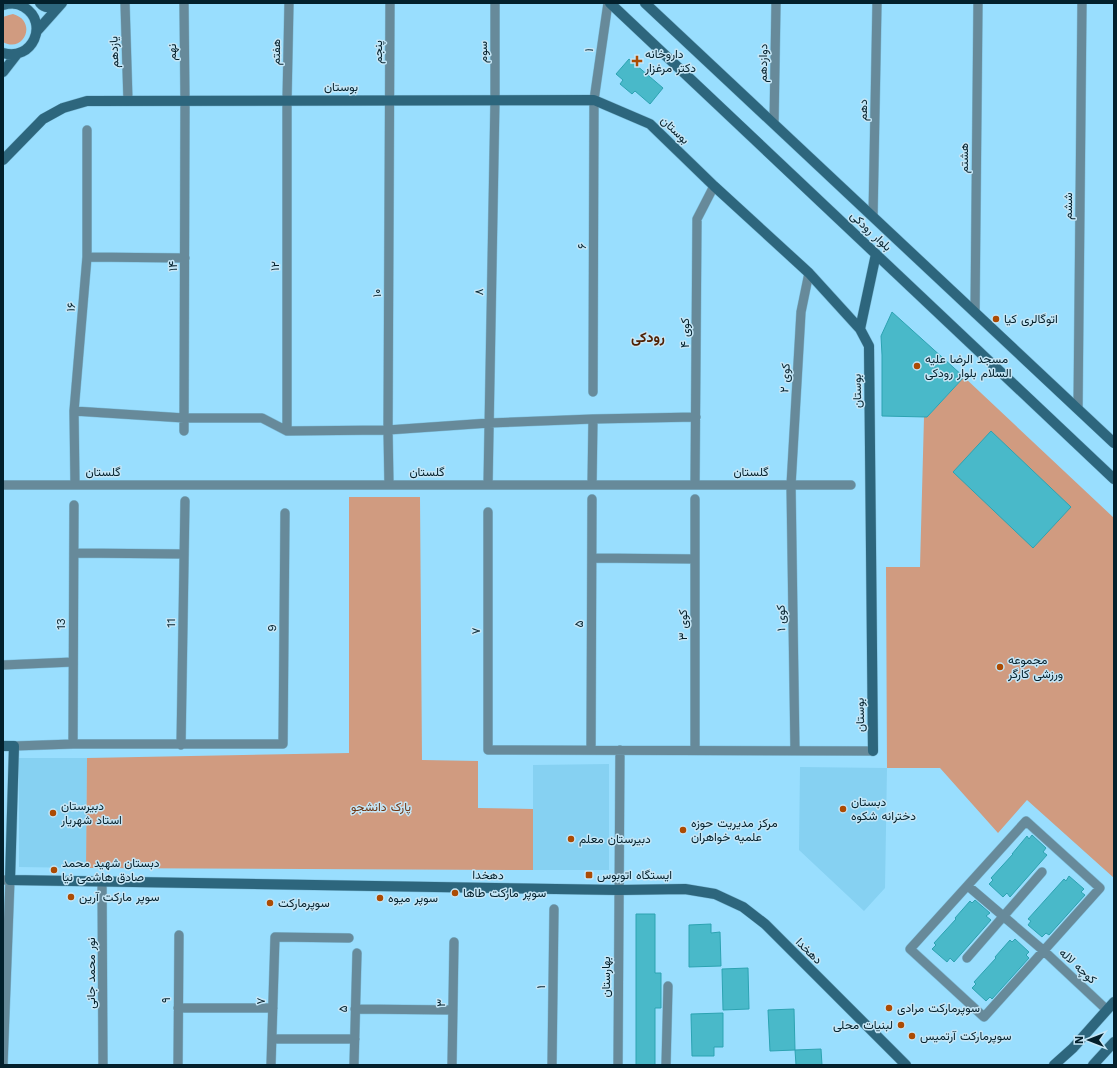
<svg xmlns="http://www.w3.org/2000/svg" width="1117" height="1068" font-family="'Work Sans',Vazirmatn,sans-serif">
<rect width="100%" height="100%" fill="#99defe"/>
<path fill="#86d1f2" d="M19,758H87L86,868L19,867Z
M609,764V870H533V765Z
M800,767L887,768L885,888L864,911L799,850Z"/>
<path fill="#d09b80" d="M13,14C38,21 24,54 3,42V17L9,15Z
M964,377L1114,518V878L1027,800L998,833L940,768H887L886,567H920L924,417H927Z
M349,497H420L422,760L478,761V808L533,809V870L86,868L87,758L349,753Z"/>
<path fill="#49b9c9" stroke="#2ca3b2" d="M629,59L663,88L650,104L635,91L632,94L620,84L623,80L616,74Z
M892,312L964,377L927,417L882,416V355L881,336Z
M991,431L1071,507L1033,548L953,472Z
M1032,835L1046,848L1043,852L1047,855L1010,897L1007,893L1003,897L989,884L993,880L991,878L1013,854H1012L1027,836L1029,839Z
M1069,876L1084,889L1081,892L1085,895L1049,935L1046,933L1042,937L1028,925L1031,921L1028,919L1064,879L1066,881Z
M975,900L990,913L986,916L991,920L954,962L950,958L947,962L932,949L936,945L934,943L956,919L955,918L970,901L972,903Z
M636,914H655V973H661V1008H655V1065H636Z
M711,924V933L720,932L721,966L689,967V925Z
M1015,939L1029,952L1026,955L1029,958L992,999L990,997L986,1001L972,988L976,984L974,982L996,958L995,957L1010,940L1012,942Z
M748,968L749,1009L723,1010L722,969Z
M794,1009L795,1050L770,1051L768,1010Z
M723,1013V1047H714V1056H692L691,1014Z
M821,1049L822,1065H796L795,1050Z"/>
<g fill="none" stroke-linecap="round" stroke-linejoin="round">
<g stroke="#7ebcd8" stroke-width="10">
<path id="street" d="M125,3L128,101
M184,3L185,101L184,431
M774,124L776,3
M873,217L877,3
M87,257L185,258
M975,313L978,3
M593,392L594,100L608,3
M1078,409L1082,3
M74,411L184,418H262L287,431L388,430L489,423L593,419L696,417
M287,431V100L289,3
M3,485H851
M75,485L74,411L87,257V130
M389,485L388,430L390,3
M488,485L495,100V3
M592,485L593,419
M695,485L697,219L714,186
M488,512V750L873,751
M74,553L184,554
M592,558L695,559
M3,665L73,662
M73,744L74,505
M181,745L185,501
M14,746L73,744H283L285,513
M591,750L592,499
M695,750V499
M795,751L791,485L801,312L809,273
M1026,821L1100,888L984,1017L910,949Z
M3,880H10L3,1065
M102,881L103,1065
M968,886L1044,951L1107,1010
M967,958L1042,872
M178,1008H273
M355,1009L453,1010
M272,1039H355
M178,1065L179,935
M271,1065L275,937L349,938
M354,1065L357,953
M452,1065L454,942
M552,1065L554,909
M618,1065L620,750
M666,1065L668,986"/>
</g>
<g stroke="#7ebcd8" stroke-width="11">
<path id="secondary" d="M40,3C46,10 52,7 60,5
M610,3L1114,479
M645,3L1114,443
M3,5C10,3 18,3 24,7C50,23 32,62 3,53
M37,31L62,3
M3,72L17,54
M3,160L43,119L63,108L87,101L594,100L650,124L714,186L809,273L860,329L869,346L873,751
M860,329L876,254
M3,746H14L10,880L619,890L685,889L715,894L743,907L765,924L906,1065
M1054,1065L1073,1048L1114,1002
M1093,1065L1114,1042"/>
</g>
<use href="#street" stroke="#678a9a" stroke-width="9"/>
<use href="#secondary" stroke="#2d667d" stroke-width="10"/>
</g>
<g fill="#ac4b03" stroke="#c5e6f6" stroke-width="1.5">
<path d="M635 55h4v4h4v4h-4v4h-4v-4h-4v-4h4z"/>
<circle cx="996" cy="319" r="4"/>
<circle cx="917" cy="366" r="4"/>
<circle cx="1000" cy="667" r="4"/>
<circle cx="843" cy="809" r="4"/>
<circle cx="53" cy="813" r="4"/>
<circle cx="683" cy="830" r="4"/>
<circle cx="571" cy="839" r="4"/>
<circle cx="54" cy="870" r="4"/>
<rect x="585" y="871" width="8" height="8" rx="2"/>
<circle cx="455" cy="893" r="4"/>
<circle cx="71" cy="897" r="4"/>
<circle cx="380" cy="898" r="4"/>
<circle cx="270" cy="903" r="4"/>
<circle cx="889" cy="1008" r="4"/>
<circle cx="901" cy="1025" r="4"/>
<circle cx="912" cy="1036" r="4"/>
</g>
<g text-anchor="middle" stroke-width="3" stroke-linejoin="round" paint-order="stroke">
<g font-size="12" fill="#03202c" stroke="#c5e6f6">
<text transform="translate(589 50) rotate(-82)" y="4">۱</text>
<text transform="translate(114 52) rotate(-92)" y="4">یازدهم</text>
<text transform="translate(172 52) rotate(-90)" y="4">نهم</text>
<text transform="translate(276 52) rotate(-89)" y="4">هفتم</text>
<text transform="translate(378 52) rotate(-90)" y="4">پنجم</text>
<text transform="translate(483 52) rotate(-90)" y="4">سوم</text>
<text transform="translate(763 63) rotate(-89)" y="4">دوازدهم</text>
<text x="341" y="91">بوستان</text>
<text transform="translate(863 110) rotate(-89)" y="4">دهم</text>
<text transform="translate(675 130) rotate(44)" y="4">بوستان</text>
<text transform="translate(964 158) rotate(-90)" y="4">هشتم</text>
<text transform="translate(1068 206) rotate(-89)" y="4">ششم</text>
<text transform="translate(871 231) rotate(43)" y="4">بلوار رودکی</text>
<text transform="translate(582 246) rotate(-90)" y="4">۶</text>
<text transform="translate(173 266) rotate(-90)" y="4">۱۴</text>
<text transform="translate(275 266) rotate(-90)" y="4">۱۲</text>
<text transform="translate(479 292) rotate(-89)" y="4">۸</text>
<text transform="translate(377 293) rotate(-90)" y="4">۱۰</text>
<text transform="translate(71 307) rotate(-85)" y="4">۱۶</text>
<text transform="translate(685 333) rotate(-90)" y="4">کوی ۴</text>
<text transform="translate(785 378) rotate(-87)" y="4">کوی ۲</text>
<text transform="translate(857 391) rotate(-91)" y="4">بوستان</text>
<text x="103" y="476">گلستان</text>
<text x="427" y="476">گلستان</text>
<text x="751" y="476">گلستان</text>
<text transform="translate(781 618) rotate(-91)" y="4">کوی ۱</text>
<text transform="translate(171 623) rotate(-89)" y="4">11</text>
<text transform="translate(61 624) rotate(-90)" y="4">13</text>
<text transform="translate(579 624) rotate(-90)" y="4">۵</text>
<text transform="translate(683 625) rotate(-90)" y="4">کوی ۳</text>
<text transform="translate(272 628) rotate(-89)" y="4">9</text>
<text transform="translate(476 631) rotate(-90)" y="4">۷</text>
<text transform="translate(860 715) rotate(-91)" y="4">بوستان</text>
<text transform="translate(488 875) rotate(1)" y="4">دهخدا</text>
<text transform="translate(809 951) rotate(45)" y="4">دهخدا</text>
<text transform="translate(1078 966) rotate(43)" y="4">کوچه لاله</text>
<text transform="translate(91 973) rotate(-90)" y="4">نور محمد جانی</text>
<text transform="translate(606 977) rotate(-90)" y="4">بهارستان</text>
<text transform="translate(541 987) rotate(-89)" y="4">۱</text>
<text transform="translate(166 1000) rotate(-90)" y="4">۹</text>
<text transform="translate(261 1001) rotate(-88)" y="4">۷</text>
<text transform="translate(441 1003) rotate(-89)" y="4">۳</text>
<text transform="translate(343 1009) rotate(-89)" y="4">۵</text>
</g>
<g font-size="12" fill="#03202c" stroke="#c5e6f6" text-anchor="start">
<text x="645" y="58">داروخانه<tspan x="645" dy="14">دکتر مرغزار</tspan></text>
<text x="1004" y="323">اتوگالری کیا</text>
<text x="925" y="363">مسجد الرضا علیه<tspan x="925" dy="14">السلام بلوار رودکی</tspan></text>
<text x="1008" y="664">مجموعه<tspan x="1008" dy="14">ورزشی کارگر</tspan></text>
<text x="851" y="806">دبستان<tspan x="851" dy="14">دخترانه شکوه</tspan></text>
<text x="61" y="810">دبیرستان<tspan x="61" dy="14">استاد شهریار</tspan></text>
<text x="691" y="827">مرکز مدیریت حوزه<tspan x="691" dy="14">علمیه خواهران</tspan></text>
<text x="579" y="843">دبیرستان معلم</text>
<text x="62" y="867">دبستان شهید محمد<tspan x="62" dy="14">صادق هاشمی نیا</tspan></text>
<text x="597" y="879">ایستگاه اتوبوس</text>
<text x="463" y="897">سوپر مارکت طاها</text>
<text x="79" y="901">سوپر مارکت آرین</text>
<text x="388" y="902">سوپر میوه</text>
<text x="278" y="907">سوپرمارکت</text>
<text x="897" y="1012">سوپرمارکت مرادی</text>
<text x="893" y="1029" text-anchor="end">لبنیات محلی</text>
<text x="920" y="1040">سوپرمارکت آرتمیس</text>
</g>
<g font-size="12" fill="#6c320f" stroke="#c5e6f6">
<text x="381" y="811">پارک دانشجو</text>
</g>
<g font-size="14" font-weight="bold" fill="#502104" stroke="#c5e6f6">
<text x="648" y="342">رودکی</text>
</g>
</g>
<rect width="1117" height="1068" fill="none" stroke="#03202c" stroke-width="8"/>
<g transform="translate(1089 1040) rotate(270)" stroke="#c5e6f6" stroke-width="3" paint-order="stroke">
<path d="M0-3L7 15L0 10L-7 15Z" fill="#03202c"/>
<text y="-6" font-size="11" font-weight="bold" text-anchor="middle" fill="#03202c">N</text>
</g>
</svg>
